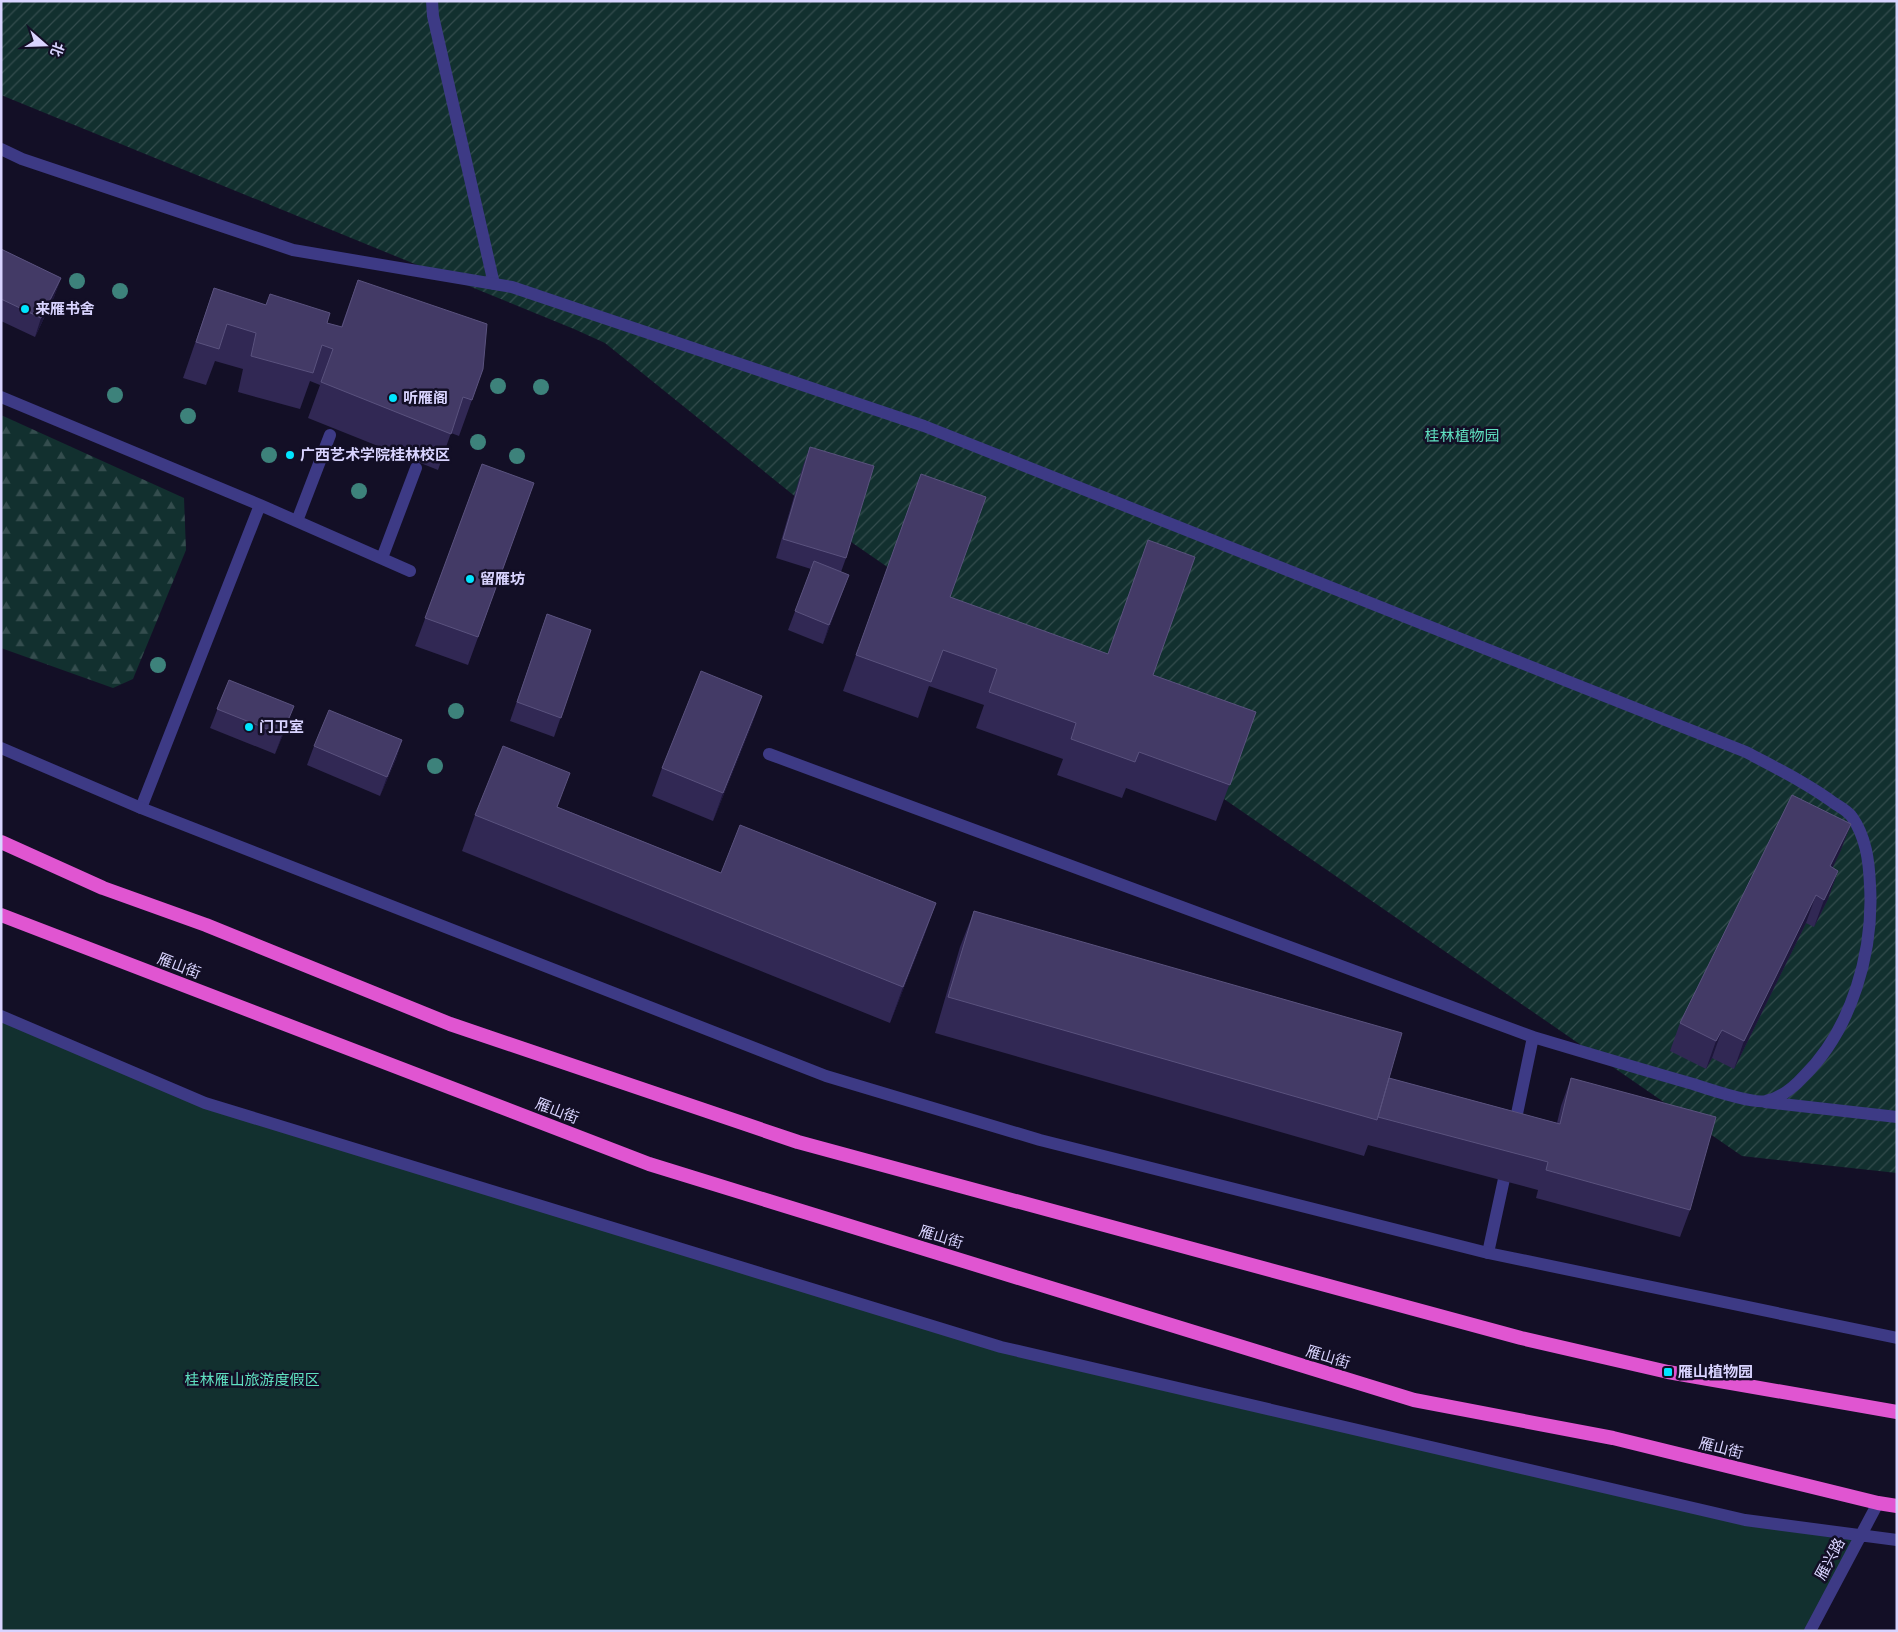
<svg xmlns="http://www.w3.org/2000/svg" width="1898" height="1632" font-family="'PT Sans','Noto Sans SC',sans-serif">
<defs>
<pattern id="forest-firs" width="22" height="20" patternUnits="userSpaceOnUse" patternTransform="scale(1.25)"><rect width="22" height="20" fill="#12302f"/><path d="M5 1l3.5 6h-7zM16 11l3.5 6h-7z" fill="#344d4e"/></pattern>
<pattern id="garden-furrows" width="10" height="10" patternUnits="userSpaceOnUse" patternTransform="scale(1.25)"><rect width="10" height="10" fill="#12302f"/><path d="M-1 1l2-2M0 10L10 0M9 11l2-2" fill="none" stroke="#344d4e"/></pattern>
</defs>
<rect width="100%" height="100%" fill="#130f26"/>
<path fill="url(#forest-firs)" d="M1,415L184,498L186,550L133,679L113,688L1,648Z"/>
<path fill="#12302f" d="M1,1016L205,1103L1001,1347L1745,1520L1861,1535L1810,1631H1Z"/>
<path fill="url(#garden-furrows)" d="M1,1H1897V1173L1742,1156L854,544L605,343L574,329L1,95Z"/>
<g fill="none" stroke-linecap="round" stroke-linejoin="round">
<path stroke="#3d3a85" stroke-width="12" d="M432,1L433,16L494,284
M1,397L260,505L141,808
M260,505L410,571
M297,521L330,435
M382,558L416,468"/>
<path stroke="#3d3a85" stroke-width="12" d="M1,149L22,159L293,250L512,287L924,426L1746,752C1776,768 1807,783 1834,803C1840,807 1848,811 1852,817C1866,837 1869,861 1870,885C1874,951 1852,1029 1804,1076C1794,1087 1781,1098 1766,1101C1753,1104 1708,1089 1693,1084C1640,1069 1587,1053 1533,1037L1514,1128
M769,754L1533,1037
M1765,1102L1897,1117
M1488,1253L1507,1165"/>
<path stroke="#3d3a85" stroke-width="12" d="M1,748L141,808L826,1076L1040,1140L1488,1253L1897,1338
M1,1016L205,1103L1001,1347L1745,1520L1897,1540
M1810,1631L1878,1503"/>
<path stroke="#e055d1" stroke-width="14" d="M1,842L103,888L206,925L450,1024L798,1142L1521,1338L1668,1372L1897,1412
M1,915L649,1164L1414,1400L1613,1438L1878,1503L1897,1506"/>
</g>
<g fill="#3d827b">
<circle cx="77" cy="281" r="8"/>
<circle cx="120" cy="291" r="8"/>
<circle cx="498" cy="386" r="8"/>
<circle cx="541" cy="387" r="8"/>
<circle cx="115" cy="395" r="8"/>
<circle cx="188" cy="416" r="8"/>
<circle cx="478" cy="442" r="8"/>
<circle cx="269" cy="455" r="8"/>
<circle cx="517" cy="456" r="8"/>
<circle cx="359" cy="491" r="8"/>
<circle cx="158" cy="665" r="8"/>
<circle cx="456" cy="711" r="8"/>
<circle cx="435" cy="766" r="8"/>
</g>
<path fill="#312854" d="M1,249L61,278L54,297L35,337L1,321Z
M358,280L483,369L459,436L451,433L438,470L308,418L320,385L310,381L300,409L238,392L243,369L215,361L206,385L183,378L214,288L266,305L341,327Z
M810,447L846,558L841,572L849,575L823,644L788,630L811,569L776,558L803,466Z
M482,464L534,483L468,665L415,646Z
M921,474L950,597L1153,675L1256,712L1216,821L1126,788L1122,798L1057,775L1063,759L976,728L984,705L929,686L918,718L843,691Z
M547,614L591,630L554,737L510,721Z
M229,680L287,725L275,754L210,728Z
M762,696L752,724L713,821L652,796L662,768Z
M402,740L396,759L380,796L307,765L314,746Z
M558,807L721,873L936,903L923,939L890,1023L462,851L475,815Z
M1851,824L1840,852L1832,868L1838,871L1828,899L1814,927L1806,923L1734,1069L1712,1058L1706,1069L1670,1051L1680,1023Z
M974,911L1389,1078L1557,1123L1561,1106L1571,1078L1690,1210L1680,1237L1536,1198L1538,1190L1368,1145L1364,1156L935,1033L960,947Z"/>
<path fill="#1d163a" d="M61,278L54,297L35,337L41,318Z
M849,575L842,594L823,644L829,625Z
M762,696L752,724L713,821L723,793Z
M294,706L287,725L275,754L282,735Z
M402,740L396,759L380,796L387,777Z
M1851,824L1840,852L1820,894L1830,866Z
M1838,871L1828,899L1814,927L1824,900Z
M1816,895L1806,923L1734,1069L1744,1041Z
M936,903L923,939L890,1023L903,987Z
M1722,1030L1712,1058L1706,1069L1716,1041Z"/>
<path fill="#433a66" stroke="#5a527e" d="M1,249L61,278L41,318L1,299Z
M358,280L487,324L483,369L472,400L463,397L451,434L321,382L333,349L322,345L313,373L251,356L256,333L227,324L219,349L196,342L214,288L266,305L270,294L330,313L327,323L342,327Z
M810,447L874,466L846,558L783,539Z
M482,464L534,483L478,637L425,618Z
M921,474L986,497L950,597L1108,654L1148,540L1195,557L1153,675L1256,712L1230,785L1139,752L1135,762L1071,739L1076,723L989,692L997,669L943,650L931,682L856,655Z
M814,561L849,575L829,625L795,611Z
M547,614L591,630L561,718L517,702Z
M701,671L762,696L723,793L662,768Z
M229,680L294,706L282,735L217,709Z
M329,710L402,740L387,777L314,746Z
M503,746L570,773L557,807L721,873L740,825L936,903L903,987L475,815Z
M1792,795L1851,824L1830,866L1838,871L1824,900L1816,895L1744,1041L1722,1030L1716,1041L1680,1023Z
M974,911L1402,1033L1377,1120L948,997Z
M1389,1078L1560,1124L1571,1078L1716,1117L1690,1210L1546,1170L1548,1162L1378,1117Z"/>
<g fill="#00e5ff" stroke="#130f26" stroke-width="2">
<circle cx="25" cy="309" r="5"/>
<circle cx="393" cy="398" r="5"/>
<circle cx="290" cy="455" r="5"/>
<circle cx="470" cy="579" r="5"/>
<circle cx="249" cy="727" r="5"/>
<rect x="1663" y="1367" width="10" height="10" rx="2.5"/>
</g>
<g text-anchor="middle" stroke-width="5" stroke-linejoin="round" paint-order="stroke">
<g font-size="15" font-weight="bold" fill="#d9d4ff" stroke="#130f26" text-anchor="start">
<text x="35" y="314">来雁书舍</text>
<text x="403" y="403">听雁阁</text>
<text x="300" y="460">广西艺术学院桂林校区</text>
<text x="480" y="584">留雁坊</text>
<text x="259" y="732">门卫室</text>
<text x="1678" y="1377">雁山植物园</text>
</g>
<g font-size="15" fill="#5fe0c0" stroke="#130f26">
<text x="1462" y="441">桂林植物园</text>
<text x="252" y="1385">桂林雁山旅游度假区</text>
</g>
<g font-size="15" fill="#d9d4ff" stroke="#130f26">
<text transform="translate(179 966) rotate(21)" y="5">雁山街</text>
<text transform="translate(557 1111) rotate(21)" y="5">雁山街</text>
<text transform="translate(941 1237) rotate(17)" y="5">雁山街</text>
<text transform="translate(1328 1357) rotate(17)" y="5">雁山街</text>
<text transform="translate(1721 1448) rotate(14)" y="5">雁山街</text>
<text transform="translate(1830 1559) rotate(-62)" y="5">雁兴路</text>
</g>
</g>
<rect width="1898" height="1632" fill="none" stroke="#d9d4ff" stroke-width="5"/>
<g transform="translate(45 45) rotate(110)" stroke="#130f26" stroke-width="4" paint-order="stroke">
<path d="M0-4L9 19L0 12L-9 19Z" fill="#d9d4ff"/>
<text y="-8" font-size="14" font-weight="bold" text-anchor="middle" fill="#d9d4ff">北</text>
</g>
</svg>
